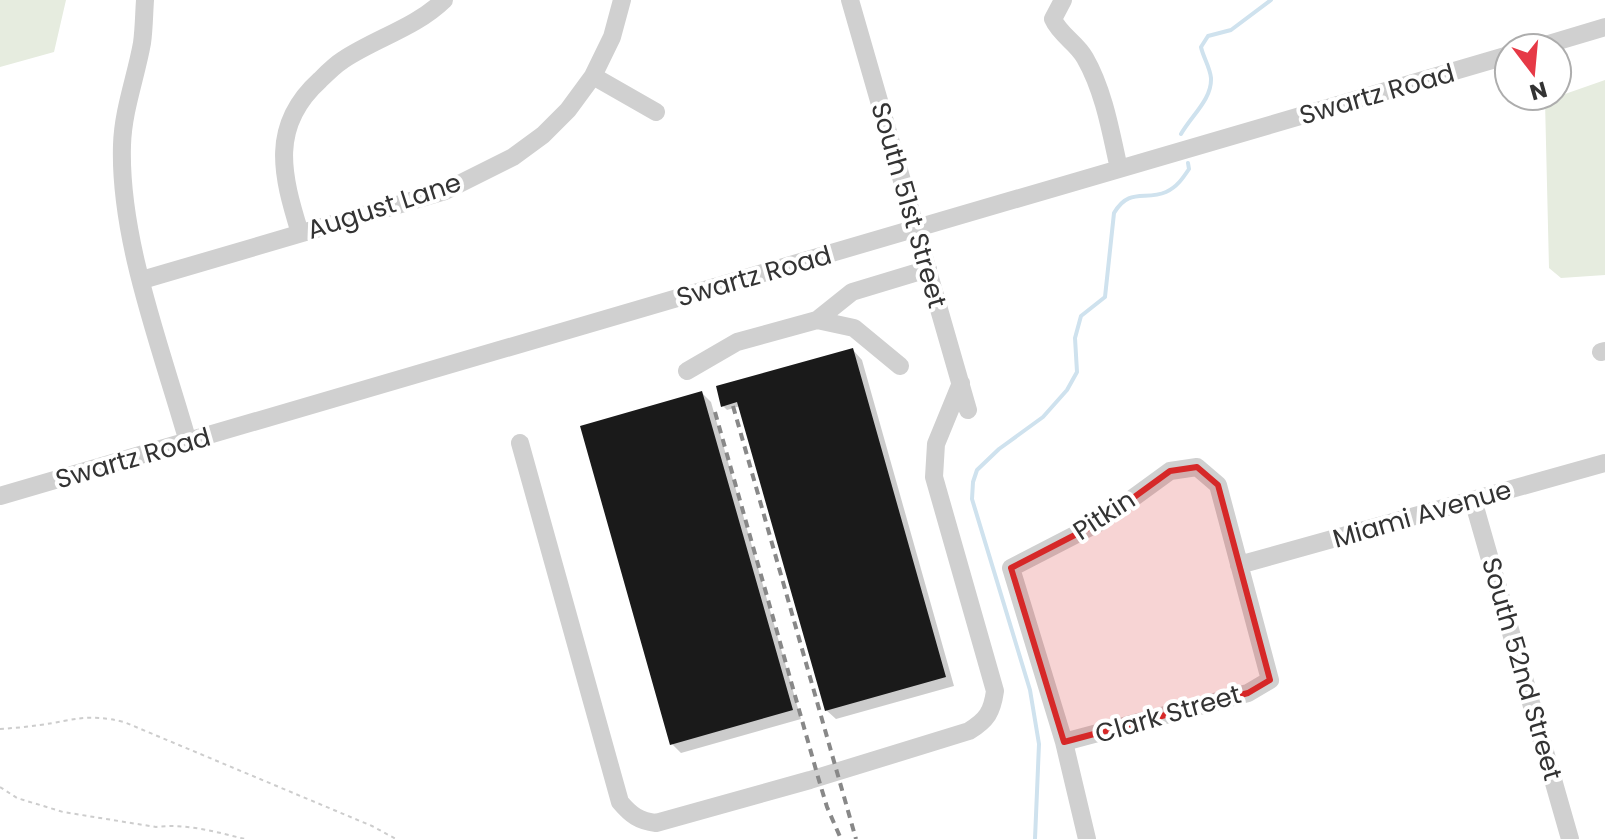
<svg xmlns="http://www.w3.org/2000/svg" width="1605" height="839" font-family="Poppins,sans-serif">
<rect width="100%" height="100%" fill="#fff"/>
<path fill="#e6ecdf" d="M0,0H66L54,52L0,67Z
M1605,80V275L1561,278L1549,268L1545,101Z"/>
<path fill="#0003" d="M853,350L862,360L954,686L836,719L826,710L740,406L727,410L723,406Z
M702,393L711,402L801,719L681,753L672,744Z"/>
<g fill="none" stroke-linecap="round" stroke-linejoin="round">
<path stroke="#cfe2ee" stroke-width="4" d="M1181,134C1192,115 1212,99 1211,78C1210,67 1203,57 1201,47L1208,36L1231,30L1271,0
M1035,839L1039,744L1030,690L972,499L973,482L977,470L999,449L1043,417L1067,390L1077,372L1075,338L1081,316L1105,297L1114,213C1129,187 1145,201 1166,192C1177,187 1183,178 1189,169L1188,163"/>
</g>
<path fill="#1a1a1a" d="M853,348L946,677L825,711L737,402L721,407L716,386Z
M702,391L793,710L670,745L580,426Z"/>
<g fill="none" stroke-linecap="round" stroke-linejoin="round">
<path stroke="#cdcdcd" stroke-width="2" stroke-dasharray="4 4" stroke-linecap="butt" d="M0,729C13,728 27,727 40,725C75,720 87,713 124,722L372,826L396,839
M0,787L17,798L63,812L156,827C186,823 216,832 245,839"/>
<path stroke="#d0d0d0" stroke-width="18" d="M145,0C144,14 144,29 142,43C136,77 123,110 122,145C119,240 162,350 188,442
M850,0L968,410
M1063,0L1053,19C1060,35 1077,43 1085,58C1104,91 1111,133 1119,169
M1535,48L1605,27
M593,76L656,112
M300,233C282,175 269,126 320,80C327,73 335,65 343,60C376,38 415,28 444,0
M142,280L445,191L513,157L543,135L568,110L593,76L612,37L622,0
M817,320L854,328L900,366
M1601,352L1605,351
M687,371L737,342L817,320L852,292L928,269
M520,443L620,802C631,815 639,821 656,823L810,780L969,731C987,720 992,712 995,691L934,477L936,444L961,383
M0,496L1509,55
M1473,500L1570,839
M1239,565L1605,463
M1064,742L1248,693L1270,680L1218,485L1197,467L1170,471L1100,522L1011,568L1064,742L1087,839"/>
<path stroke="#888" stroke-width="4" stroke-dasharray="8 6" stroke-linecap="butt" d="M733,406L856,839
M715,412L818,777L827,807L841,839"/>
</g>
<path fill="#d62828" fill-opacity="0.2" stroke="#d62828" stroke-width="6" stroke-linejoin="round" d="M1197,467L1218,485L1270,680L1248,693L1064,742L1011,568L1100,522L1170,471Z"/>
<g text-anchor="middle" stroke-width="8" stroke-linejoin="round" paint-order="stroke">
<g font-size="26" fill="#333" stroke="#fff">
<text transform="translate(1377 94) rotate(-16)" y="9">Swartz Road</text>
<text transform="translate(909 205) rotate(74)" y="9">South 51st Street</text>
<text transform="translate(384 206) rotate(-18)" y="9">August Lane</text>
<text transform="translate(754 276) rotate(-16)" y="9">Swartz Road</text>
<text transform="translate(133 458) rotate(-16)" y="9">Swartz Road</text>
<text transform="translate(1422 514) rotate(-16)" y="9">Miami Avenue</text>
<text transform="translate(1104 515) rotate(-33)" y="9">Pitkin</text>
<text transform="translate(1522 669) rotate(74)" y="9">South 52nd Street</text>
<text transform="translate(1168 714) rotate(-16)" y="9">Clark Street</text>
</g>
</g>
<g transform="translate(1533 72) rotate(164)"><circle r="38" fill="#ffffff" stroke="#adadad" stroke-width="2"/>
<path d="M0-6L14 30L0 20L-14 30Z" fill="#e63946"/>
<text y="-12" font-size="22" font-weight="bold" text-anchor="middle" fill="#333333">N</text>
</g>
</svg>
